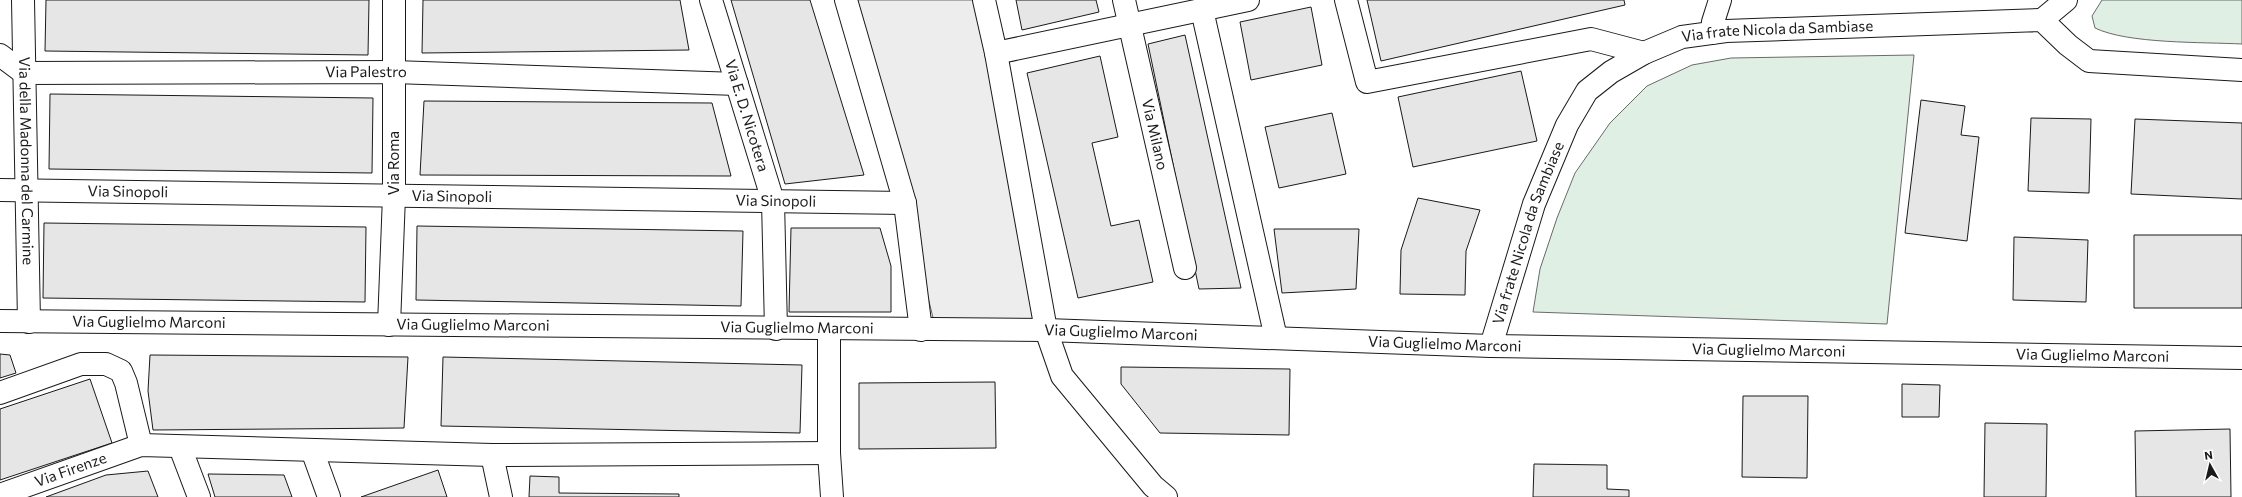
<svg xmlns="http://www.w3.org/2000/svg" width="2242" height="497" font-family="Commissioner,sans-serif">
<rect width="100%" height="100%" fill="#fff"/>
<path fill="#e0efe3" stroke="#6a6a6a" d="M2102,0H2242V44C2203,42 2128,44 2095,28L2092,16Z
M1914,55L1887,324L1533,312L1540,269L1557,218L1575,173L1610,123L1647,86L1692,65L1731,58Z"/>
<path fill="#ededed" stroke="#6a6a6a" d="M846,0H984L1046,330H936L905,203Z"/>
<path fill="#e6e6e6" stroke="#1a1a1a" d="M46,0H369L368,55L45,51Z
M423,0H680L689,50L422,53Z
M731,0H810L864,175L785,184Z
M1016,0H1096L1099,12L1022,30Z
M1367,0H1624L1625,5L1381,61Z
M1311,7L1322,65L1251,80L1240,22Z
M1185,35L1241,288L1199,289L1148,44Z
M1100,56L1118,137L1092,143L1111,226L1139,220L1153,282L1078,298L1027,73Z
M1521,71L1537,141L1413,167L1398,97Z
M50,94L373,98L372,173L49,169Z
M1921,100L1965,106L1961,135L1979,137L1967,241L1905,233Z
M424,101L712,103L731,176L420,175Z
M1332,113L1346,174L1279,188L1265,127Z
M2031,118L2091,119L2089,193L2028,191Z
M2135,119L2242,123V199L2131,194Z
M1418,198L1480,210L1466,251L1465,295L1400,294L1401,250Z
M44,223L366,227L365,302L43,298Z
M417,226L743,231L741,306L416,300Z
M791,228H880L891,266V312H789Z
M1274,229H1359L1356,289L1282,293Z
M2134,235H2242V308H2134Z
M2014,237L2088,240L2086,302L2013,300Z
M0,354L10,355L16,373L0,378Z
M150,355L408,357L404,428L153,430L148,391Z
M443,357L802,365L800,433L441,426Z
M1121,367L1290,369L1289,435L1160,433L1121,384Z
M90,379L112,443L0,480V409Z
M995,382L996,448L859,449V383Z
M1902,384L1940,385L1939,417H1902Z
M1743,396H1808L1807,478L1742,477Z
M1985,423L2047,424L2046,497H1984Z
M2230,429L2231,497H2136L2135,431Z
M1534,464L1607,465V489L1629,490V497H1533Z
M438,470L447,497H361Z
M148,471L158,497H46L106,475Z
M208,474L284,475L292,497H215Z
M530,476L559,477V493L679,494V497H529Z"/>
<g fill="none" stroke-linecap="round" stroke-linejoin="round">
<g stroke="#1a1a1a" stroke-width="24">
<g id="street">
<path id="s1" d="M23,0L29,322"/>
<path id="s2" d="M711,0L773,201L776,329"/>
<path d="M846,0L905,203L921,330"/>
<path d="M984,0L996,53L1046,330L1062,376L1153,486L1166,497"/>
<path id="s3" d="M1124,0L1185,268"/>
<path d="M1346,0L1367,82L1591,39L1644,53"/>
<path d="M1202,10L1276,338"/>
<path d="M2042,20L2066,0"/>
<path d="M1712,33L1713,22L1720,0"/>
<path d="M996,53L1248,0"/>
<path id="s4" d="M0,55L24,73L394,72L737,84"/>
<path id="s5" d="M0,190L905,203"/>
<path d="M389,325L394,196V0"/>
<path d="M829,329V453L832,497"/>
<path id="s6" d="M1491,346L1534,204L1567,125L1587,91L1611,72L1644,53L1682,37L1726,31L2042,20L2068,45L2089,61L2242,70"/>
<path d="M0,393L81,364H106L121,371L126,383L141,445"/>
<path d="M180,447L199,497"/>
<path d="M312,450L329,497"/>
<path d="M492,455L501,497"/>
<path id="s7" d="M0,495L141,445L492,455L829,453"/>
</g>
</g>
<g stroke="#1a1a1a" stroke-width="24">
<g id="secondary">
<path id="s8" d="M0,321L1046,330L1491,346L2242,358"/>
</g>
</g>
<use href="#street" stroke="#fff" stroke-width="22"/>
<use href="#secondary" stroke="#fff" stroke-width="22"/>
</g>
<g text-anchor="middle" stroke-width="3" stroke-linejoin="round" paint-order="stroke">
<g font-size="15" fill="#1a1a1a" stroke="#fff">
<text dy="5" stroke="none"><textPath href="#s6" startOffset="479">Via frate Nicola da Sambiase</textPath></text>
<text dy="5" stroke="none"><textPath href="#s4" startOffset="372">Via Palestro</textPath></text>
<text dy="5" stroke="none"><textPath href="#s2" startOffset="121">Via E. D. Nicotera</textPath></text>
<text dy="5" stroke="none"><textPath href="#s3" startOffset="138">Via Milano</textPath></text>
<text dy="5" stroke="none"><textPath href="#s1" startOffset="161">Via della Madonna del Carmine</textPath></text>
<text transform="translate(394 163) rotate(-90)" y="5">Via Roma</text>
<text dy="5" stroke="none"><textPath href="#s5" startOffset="128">Via Sinopoli</textPath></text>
<text dy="5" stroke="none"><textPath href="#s5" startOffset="452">Via Sinopoli</textPath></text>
<text dy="5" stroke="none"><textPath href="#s5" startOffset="776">Via Sinopoli</textPath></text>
<text dy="5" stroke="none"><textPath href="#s6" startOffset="119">Via frate Nicola da Sambiase</textPath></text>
<text dy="5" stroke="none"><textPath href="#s8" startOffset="149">Via Guglielmo Marconi</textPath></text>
<text dy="5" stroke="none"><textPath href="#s8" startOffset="473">Via Guglielmo Marconi</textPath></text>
<text dy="5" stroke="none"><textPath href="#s8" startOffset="797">Via Guglielmo Marconi</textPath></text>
<text dy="5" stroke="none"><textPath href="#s8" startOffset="1121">Via Guglielmo Marconi</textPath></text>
<text dy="5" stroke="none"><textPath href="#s8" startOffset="1445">Via Guglielmo Marconi</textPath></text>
<text dy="5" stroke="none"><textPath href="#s8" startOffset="1769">Via Guglielmo Marconi</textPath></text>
<text dy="5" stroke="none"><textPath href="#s8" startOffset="2093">Via Guglielmo Marconi</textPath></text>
<text dy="5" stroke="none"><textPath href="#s7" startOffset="75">Via Firenze</textPath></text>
</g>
</g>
<g transform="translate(2210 465) rotate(352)" stroke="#ffffff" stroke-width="3" paint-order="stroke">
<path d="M0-3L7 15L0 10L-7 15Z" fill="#1a1a1a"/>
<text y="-6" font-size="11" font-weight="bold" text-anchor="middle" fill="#1a1a1a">N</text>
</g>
</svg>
